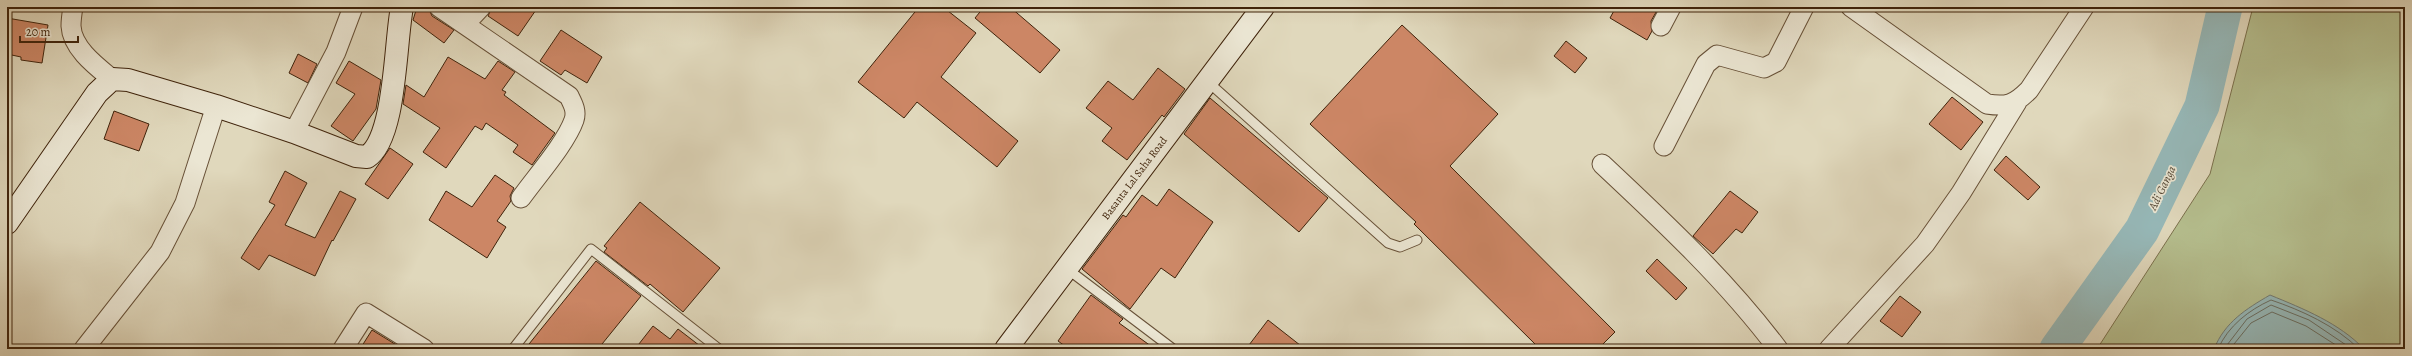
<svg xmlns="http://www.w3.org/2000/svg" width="2412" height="356" font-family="Alegreya,serif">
<rect width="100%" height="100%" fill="#e0d8bc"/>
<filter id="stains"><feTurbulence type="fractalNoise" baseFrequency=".005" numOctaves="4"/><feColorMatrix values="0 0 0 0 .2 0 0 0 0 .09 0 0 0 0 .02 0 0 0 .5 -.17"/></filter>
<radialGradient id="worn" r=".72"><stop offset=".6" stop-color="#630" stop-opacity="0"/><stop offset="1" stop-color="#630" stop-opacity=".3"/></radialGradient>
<path fill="#b5be8e" stroke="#7a704c" d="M2253,7H2405V349H2097L2210,174Z"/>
<path fill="#96b8b8" stroke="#737c73" d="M2270,295C2304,309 2339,323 2364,349H2214C2225,322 2246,309 2270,295Z"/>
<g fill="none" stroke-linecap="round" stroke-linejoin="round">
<path stroke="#6a6e62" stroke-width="1" d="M2218,349C2228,326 2249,310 2271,300C2301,310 2336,326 2359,349
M2224,349L2247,319L2271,305L2309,320L2352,349
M2230,349L2251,323L2272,312L2306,326L2342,349"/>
<path stroke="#96b8b8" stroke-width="35" d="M2057,349L2142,230L2202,106L2225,7"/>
</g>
<path fill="#cc8665" stroke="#3f230b" d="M417,7H428L432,16L454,30L444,43L413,20Z
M492,7H538L518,36L488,16Z
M919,7H943L976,33L941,77L1018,141L997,167L917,102L904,118L858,82Z
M984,7H1010L1060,50L1040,73L975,18Z
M1616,7H1659L1651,21L1652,31L1647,40L1610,18Z
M7,18L48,25L42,63L21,60V57L7,54Z
M1402,25L1498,114L1450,166L1615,332L1598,349H1540L1414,224L1416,222L1310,124Z
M561,30L602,57L587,83L565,70L561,75L540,61Z
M1566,41L1587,58L1575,73L1554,56Z
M298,54L317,64L308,83L289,73Z
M448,57L485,79L498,61L515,72L502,90L506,92L504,95L555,133L532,165L513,152L518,145L486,123L482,130L475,126L446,168L423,152L440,128L403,104L406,85L424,97Z
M349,61L381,80L376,109L353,141L331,126L355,94L336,83Z
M1158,68L1185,89L1164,117L1162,115L1127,160L1102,141L1112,128L1086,108L1108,81L1133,100Z
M1952,97L1983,122L1961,150L1929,124Z
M1210,98L1328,198L1299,232L1184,134Z
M114,111L149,124L139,151L104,139Z
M390,148L413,164L388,199L365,184Z
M2006,156L2040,187L2028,200L1994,170Z
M285,171L307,183L285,225L315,238L340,191L356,199L333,241L332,240L315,276L269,255L259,270L241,258L275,205L269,202Z
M495,175L514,188L510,196L511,201L497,221L506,227L487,258L429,220L446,191L472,207Z
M1169,189L1213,222L1175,278L1161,268L1130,309L1082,269L1123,215L1126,217L1142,195L1157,206Z
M1730,191L1758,212L1742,233L1736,229L1713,254L1693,236Z
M640,202L720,268L683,312L650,284L648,286L604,252L607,248L604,246Z
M1657,259L1687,288L1676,300L1646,271Z
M596,261L641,296L598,349H525Z
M1091,295L1123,319L1119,323L1155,349H1069L1058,341Z
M1900,296L1921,312L1902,337L1880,321Z
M1268,320L1305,349H1246Z
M653,326L670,339L678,329L704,349H635Z
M372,330L403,349H360Z"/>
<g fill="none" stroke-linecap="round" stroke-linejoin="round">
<g stroke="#675037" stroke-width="11">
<path id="lane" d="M1207,81L1388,243L1400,247L1417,240
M1066,268L1173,349
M513,349L591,249L719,349"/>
</g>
<g stroke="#675037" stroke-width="21">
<path id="street" d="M73,7C72,13 71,20 71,26C72,48 96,66 112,79
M439,7L569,96C573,104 577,111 574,120C566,143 536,177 521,198
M1851,7L1987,104C2007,107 2014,105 2029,90L2084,7
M465,24L481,7
M1661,26L1671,7
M294,132L336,52L353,7
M1664,146L1706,64L1717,55L1764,68L1776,62L1804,7
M1602,164C1664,222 1727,281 1778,349
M84,349L160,252L185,203L216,106
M343,349L366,313L424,349
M1829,349L1925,244L1961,193L2017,102"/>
</g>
<g stroke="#3f230b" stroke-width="24">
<path id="secondary" d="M7,223L97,93L112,79L128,80L216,106L294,132L356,156L367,157C396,138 395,42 402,7
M1006,349L1263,7"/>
</g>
<use href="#lane" stroke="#ebe6d3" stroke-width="9"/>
<use href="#street" stroke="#ebe6d3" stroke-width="19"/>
<use href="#secondary" stroke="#ebe6d3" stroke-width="22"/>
</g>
<g text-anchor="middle" stroke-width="3.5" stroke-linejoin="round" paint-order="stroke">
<g font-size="11" fill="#3f230b" stroke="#ebe6d3">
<text transform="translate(1134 178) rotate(-53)" y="4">Basanta Lal Saha Road</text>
</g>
<g font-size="12" font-style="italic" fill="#554836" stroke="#ebe6d3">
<text transform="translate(2162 188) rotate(-64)" y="4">Adi Ganga</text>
</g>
</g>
<rect width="2412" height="356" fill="none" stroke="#e0d8bc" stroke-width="24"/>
<rect x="8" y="8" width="2396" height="340" fill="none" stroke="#3f230b" stroke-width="2"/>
<rect x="12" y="12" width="2388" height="332" fill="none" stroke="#3f230b"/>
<path d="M20 36v6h58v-6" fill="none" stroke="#3f230b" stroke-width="2"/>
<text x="26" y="36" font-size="12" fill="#3f230b" stroke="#ebe6d3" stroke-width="3" paint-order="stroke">20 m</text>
<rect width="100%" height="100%" filter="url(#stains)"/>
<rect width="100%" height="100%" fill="url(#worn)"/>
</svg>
